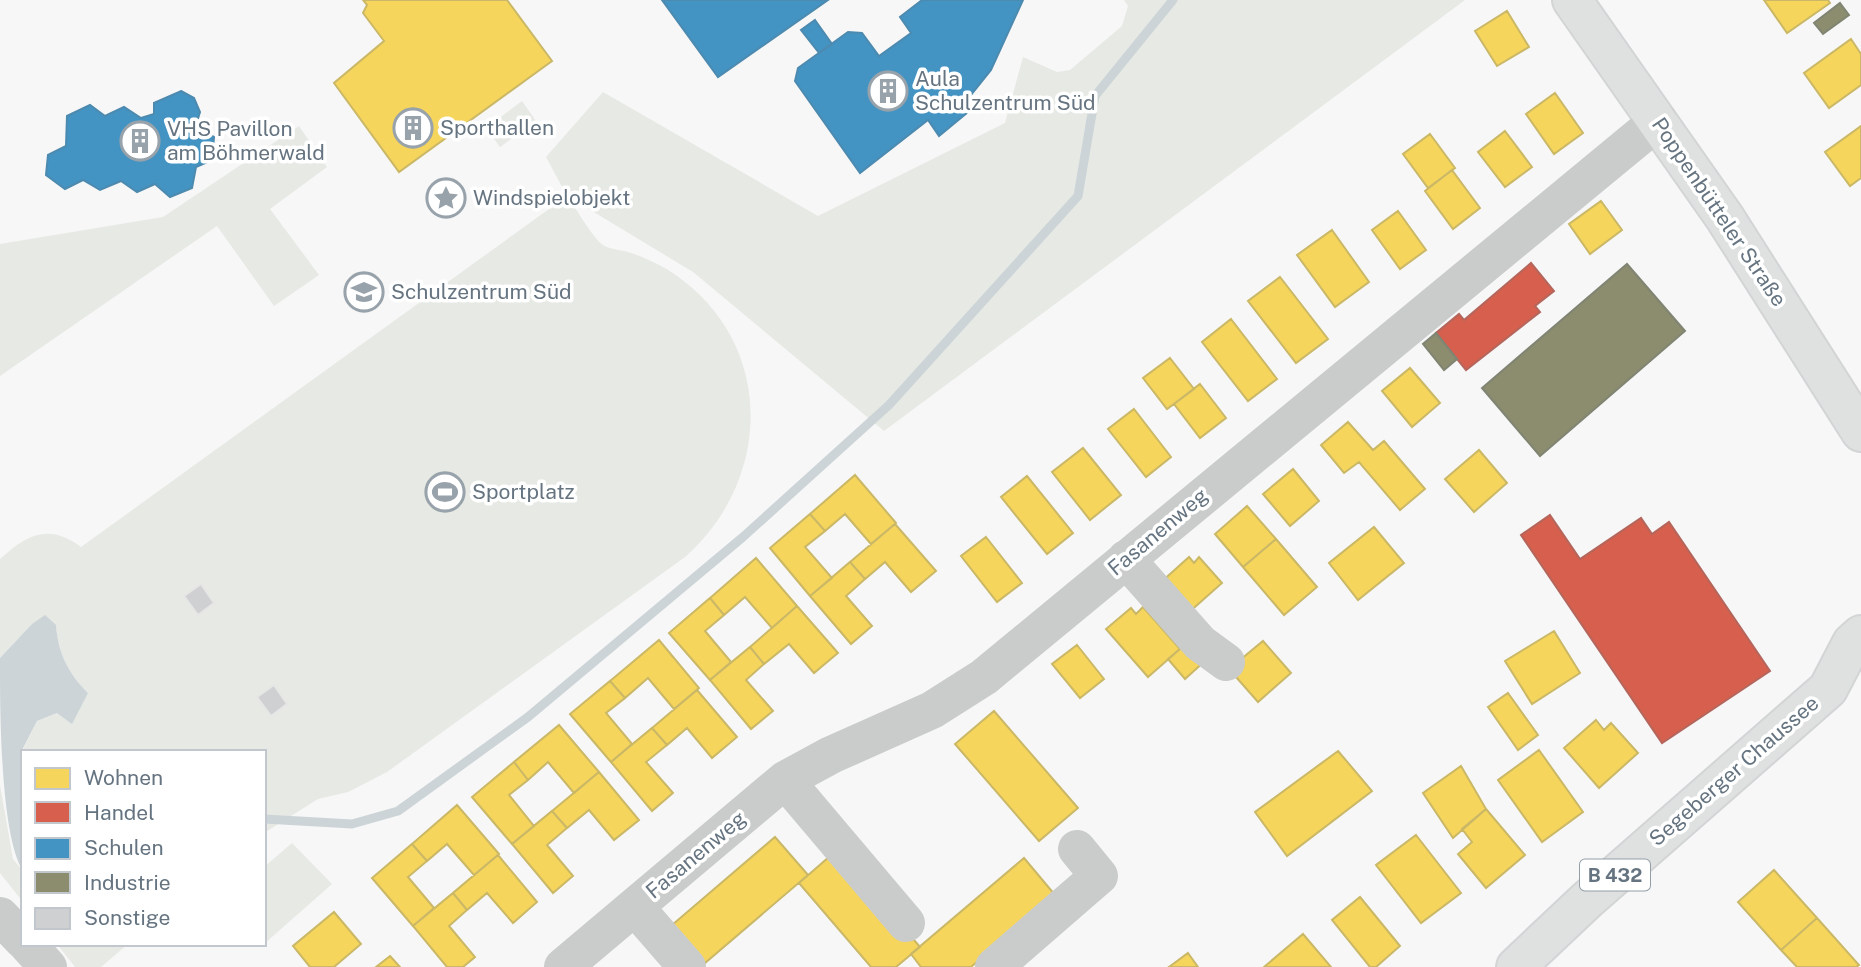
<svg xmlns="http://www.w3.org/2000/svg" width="1861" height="967" font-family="'Public Sans',sans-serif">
<rect width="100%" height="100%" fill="#f7f7f7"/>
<path fill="#e6e9e4" d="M1124,0H1465L884,431L693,272L569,197C575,208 593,238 603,245C608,249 621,250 628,252C649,259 668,268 685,282C776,354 769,483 685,557L387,772L348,792L318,799L264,833V752H23V767L20,755L37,721L57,713L88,693C68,673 58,653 56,625L32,624L0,658V559C27,534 49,523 81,547L567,196L546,157L603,92L818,216L1005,123L1023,57L1057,72L1070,70L1122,26L1128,6Z
M522,101L536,121L500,147L486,128Z
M299,126L327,167L270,209L319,275L274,306L217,226L0,376V244L163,217Z
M0,785L13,859L23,871V902L0,873Z
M292,843L332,884L264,944V867Z
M57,944H128L101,967H75Z"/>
<path fill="#ccd4d7" d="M45,615L56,625C58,653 68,673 88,693L72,724L57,713L37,721L20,754L23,767V871C0,835 0,708 0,658L32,624Z"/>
<path fill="#f6d55c" stroke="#cab867" stroke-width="2" d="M363,0H507L552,61L399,172L334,83L384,41L363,13L367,5Z
M1764,0H1828L1830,3L1787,33Z
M1507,11L1529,47L1497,66L1475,31Z
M1851,39L1861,54V85L1829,108L1804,73Z
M1555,93L1583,133L1554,154L1526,114Z
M1861,126V178L1850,186L1825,152Z
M1505,131L1532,167L1505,187L1478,152Z
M1430,134L1455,168L1428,188L1403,154Z
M1452,170L1480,208L1453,229L1425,191Z
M1601,201L1622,230L1590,254L1569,224Z
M1398,211L1426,250L1400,269L1372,230Z
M1332,230L1369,282L1335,307L1297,255Z
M1280,277L1328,339L1296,363L1248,301Z
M1231,319L1277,379L1248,401L1202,342Z
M1170,358L1194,389L1167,409L1143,378Z
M1410,368L1440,403L1412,427L1382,391Z
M1200,384L1226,418L1200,438L1174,404Z
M1134,409L1171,457L1146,477L1108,429Z
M1348,422L1373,450L1384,441L1425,489L1400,510L1359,462L1344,473L1321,445Z
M1083,448L1121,495L1090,520L1052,472Z
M1479,450L1507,483L1474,512L1445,479Z
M1293,469L1319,501L1290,526L1263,494Z
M855,475L896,523L871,544L845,514L825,531L810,514Z
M1027,476L1073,533L1047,554L1001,497Z
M1247,506L1276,539L1243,567L1215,534Z
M810,514L825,531L805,547L832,578L810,596L770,548Z
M895,524L936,571L911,592L885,562L865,579L850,562Z
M1374,527L1404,563L1358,600L1329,563Z
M986,537L1022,583L997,602L961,556Z
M1276,539L1317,587L1284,615L1243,567Z
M1189,557L1194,563L1199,557L1222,583L1187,614L1160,583Z
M756,558L797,606L772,628L745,597L724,615L710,598Z
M850,562L865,579L846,596L872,626L851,644L810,596Z
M710,598L724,615L705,631L731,662L710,680L669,633Z
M797,606L838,653L814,673L789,644L764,664L750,647Z
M1143,607L1180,649L1148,677L1106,629L1131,608L1136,614Z
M1554,631L1580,673L1532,704L1505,661Z
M659,640L699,688L674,709L648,678L625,698L610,681Z
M1263,641L1291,673L1258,702L1229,669Z
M1188,642L1205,661L1185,679L1168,659Z
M1077,645L1104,679L1080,698L1052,664Z
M750,647L764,664L746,680L773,711L751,729L710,680Z
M610,681L625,698L606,713L632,744L611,762L570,714Z
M697,690L737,737L712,758L687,728L667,745L652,728Z
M1508,693L1538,735L1518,750L1488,707Z
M994,711L1078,808L1039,841L955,744Z
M1596,720L1604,730L1611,723L1638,753L1599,788L1564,748Z
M559,725L599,772L574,793L548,762L528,780L514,762Z
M652,728L667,745L646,762L673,793L652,811L611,762Z
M1539,750L1583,812L1542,842L1498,780Z
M1338,751L1372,791L1287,856L1255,812Z
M514,762L528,780L509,795L534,826L512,844L472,797Z
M1461,766L1486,809L1453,838L1423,793Z
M599,772L639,820L614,840L589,810L567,828L552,811Z
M457,805L499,854L474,875L447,844L427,861L412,844Z
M1486,809L1525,855L1486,888L1458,854L1472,842L1462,829Z
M552,811L567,828L547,845L573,876L553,893L512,844Z
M1416,835L1461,893L1421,923L1376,865Z
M775,837L808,875L705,963L672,925Z
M412,844L427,861L408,877L434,908L413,926L372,878Z
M837,850L920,947L896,967H871L799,883Z
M498,855L537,902L513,923L487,893L467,910L453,893Z
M1024,858L1055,895L971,967H921L911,954Z
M1774,870L1817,918L1781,950L1738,902Z
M453,893L467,910L449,926L475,957L463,967H447L413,926Z
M1360,897L1400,946L1376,967H1370L1332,920Z
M334,912L361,944L334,967H310L293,946Z
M1817,918L1859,965L1856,967H1797L1781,950Z
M1303,934L1331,967H1264Z
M1188,953L1198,967H1169Z
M390,956L400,967H376Z"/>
<path fill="#d6604d" stroke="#b4665c" stroke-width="2" d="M1531,263L1554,291L1535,306L1540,312L1466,370L1436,333L1459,314L1464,320Z
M1550,515L1580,559L1641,518L1652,534L1669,522L1770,671L1662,743L1521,535Z"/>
<path fill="#4393c3" stroke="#4d8aaf" stroke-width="2" d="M662,0H828L718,77Z
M922,0H1023L991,70L966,101L973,108L939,136L928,120L860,173L795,81L798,68L848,32L862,33L879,56L911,33L900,17Z
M815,20L832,44L819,53L801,30Z
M181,91L194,98L200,112L196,125L214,137L212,160L196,167L192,188L170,197L155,184L137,192L121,181L100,190L83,180L65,189L46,175L48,155L66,146L67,116L90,105L105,116L124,107L141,118L154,114V103Z"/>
<path fill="#8c8c6e" stroke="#808573" stroke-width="2" d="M1840,3L1849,15L1823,34L1814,23Z
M1627,264L1685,331L1540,456L1482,388Z
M1436,333L1457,359L1444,370L1423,344Z"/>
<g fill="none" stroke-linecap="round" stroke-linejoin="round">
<path stroke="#ccd4d7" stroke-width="9" d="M264,819L352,824L398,811L528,717L743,537L889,405L1078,196L1095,96L1173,0"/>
</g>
<path fill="#cfd0d1" stroke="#e6e6e6" stroke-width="2" d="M201,584L214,603L198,615L184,596Z
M274,685L287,704L271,716L257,697Z"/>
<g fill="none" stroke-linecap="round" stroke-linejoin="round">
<g stroke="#d3d4d5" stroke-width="42">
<path id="major" d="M1572,0L1725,218L1861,432
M1516,967L1587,900L1828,689L1852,643L1861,635"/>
</g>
<path stroke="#cacccc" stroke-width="38" d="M1126,559L1200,643L1226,662
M785,780L906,923
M635,907L687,967
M0,916L23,940
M27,944L48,967
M563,967L785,780L831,755L932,710L984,677L1658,121
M994,967L1099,876L1077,849"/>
<use href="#major" stroke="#dfe0e0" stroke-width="38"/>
</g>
<defs>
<g id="building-ring" transform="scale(2.0125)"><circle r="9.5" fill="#fff" stroke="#98a2aa" stroke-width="1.5"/><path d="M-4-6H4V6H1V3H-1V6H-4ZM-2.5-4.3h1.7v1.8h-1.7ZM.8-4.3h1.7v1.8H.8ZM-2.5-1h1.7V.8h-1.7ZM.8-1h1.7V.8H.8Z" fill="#98a2aa"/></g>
<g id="sight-ring" transform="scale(2.0125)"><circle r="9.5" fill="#fff" stroke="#98a2aa" stroke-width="1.5"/><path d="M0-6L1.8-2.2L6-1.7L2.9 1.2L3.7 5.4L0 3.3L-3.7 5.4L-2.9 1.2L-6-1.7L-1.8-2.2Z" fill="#98a2aa"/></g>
<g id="school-ring" transform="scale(2.0125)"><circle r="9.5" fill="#fff" stroke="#98a2aa" stroke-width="1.5"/><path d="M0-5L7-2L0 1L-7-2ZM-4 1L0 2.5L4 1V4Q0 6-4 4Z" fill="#98a2aa"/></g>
<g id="stadium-ring" transform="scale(2.0125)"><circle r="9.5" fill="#fff" stroke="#98a2aa" stroke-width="1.5"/><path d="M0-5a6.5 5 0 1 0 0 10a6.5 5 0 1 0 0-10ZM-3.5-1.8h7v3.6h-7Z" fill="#98a2aa"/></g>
</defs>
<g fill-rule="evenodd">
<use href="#building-ring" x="888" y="91"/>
<use href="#building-ring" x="413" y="128"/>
<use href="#building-ring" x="140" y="141"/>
<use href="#sight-ring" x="446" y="198"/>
<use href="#school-ring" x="364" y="292"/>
<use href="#stadium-ring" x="445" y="492"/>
</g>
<g text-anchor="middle" stroke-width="7" stroke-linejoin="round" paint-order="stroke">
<rect fill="#fff" stroke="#939ea6" stroke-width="2" x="1580" y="859.5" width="70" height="31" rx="5"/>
<g font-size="19" font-weight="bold" fill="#657480">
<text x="1615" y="882">B 432</text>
</g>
<g font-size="21" fill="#657480" stroke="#fff" text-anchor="start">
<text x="915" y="86">Aula<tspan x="915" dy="24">Schulzentrum Süd</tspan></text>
<text x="440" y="135">Sporthallen</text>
<text x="167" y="136">VHS Pavillon<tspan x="167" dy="24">am Böhmerwald</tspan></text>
<text x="473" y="205">Windspielobjekt</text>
<text x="391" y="299">Schulzentrum Süd</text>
<text x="472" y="499">Sportplatz</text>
</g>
<g font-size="21" fill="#657480" stroke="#fff">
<text transform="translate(1719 212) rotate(56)" y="7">Poppenbütteler Straße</text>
<text transform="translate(1158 532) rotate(-40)" y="7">Fasanenweg</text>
<text transform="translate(1734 771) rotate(-41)" y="7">Segeberger Chaussee</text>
<text transform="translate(696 855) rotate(-40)" y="7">Fasanenweg</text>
</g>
</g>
<rect x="21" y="750" width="245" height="196" fill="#ffffff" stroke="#c1c7cc" stroke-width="2"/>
<rect x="35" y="768" width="35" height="21" fill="#f6d55c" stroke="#c1c7cc" stroke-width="2"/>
<text x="84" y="785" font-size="21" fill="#657480">Wohnen</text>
<rect x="35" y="802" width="35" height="21" fill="#d6604d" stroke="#c1c7cc" stroke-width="2"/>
<text x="84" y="820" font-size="21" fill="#657480">Handel</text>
<rect x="35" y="838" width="35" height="21" fill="#4393c3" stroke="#c1c7cc" stroke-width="2"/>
<text x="84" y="855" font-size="21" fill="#657480">Schulen</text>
<rect x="35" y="872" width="35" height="21" fill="#8c8c6e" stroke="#c1c7cc" stroke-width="2"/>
<text x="84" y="890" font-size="21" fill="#657480">Industrie</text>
<rect x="35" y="908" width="35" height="21" fill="#cfd0d1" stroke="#c1c7cc" stroke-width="2"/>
<text x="84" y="925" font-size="21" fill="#657480">Sonstige</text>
</svg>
